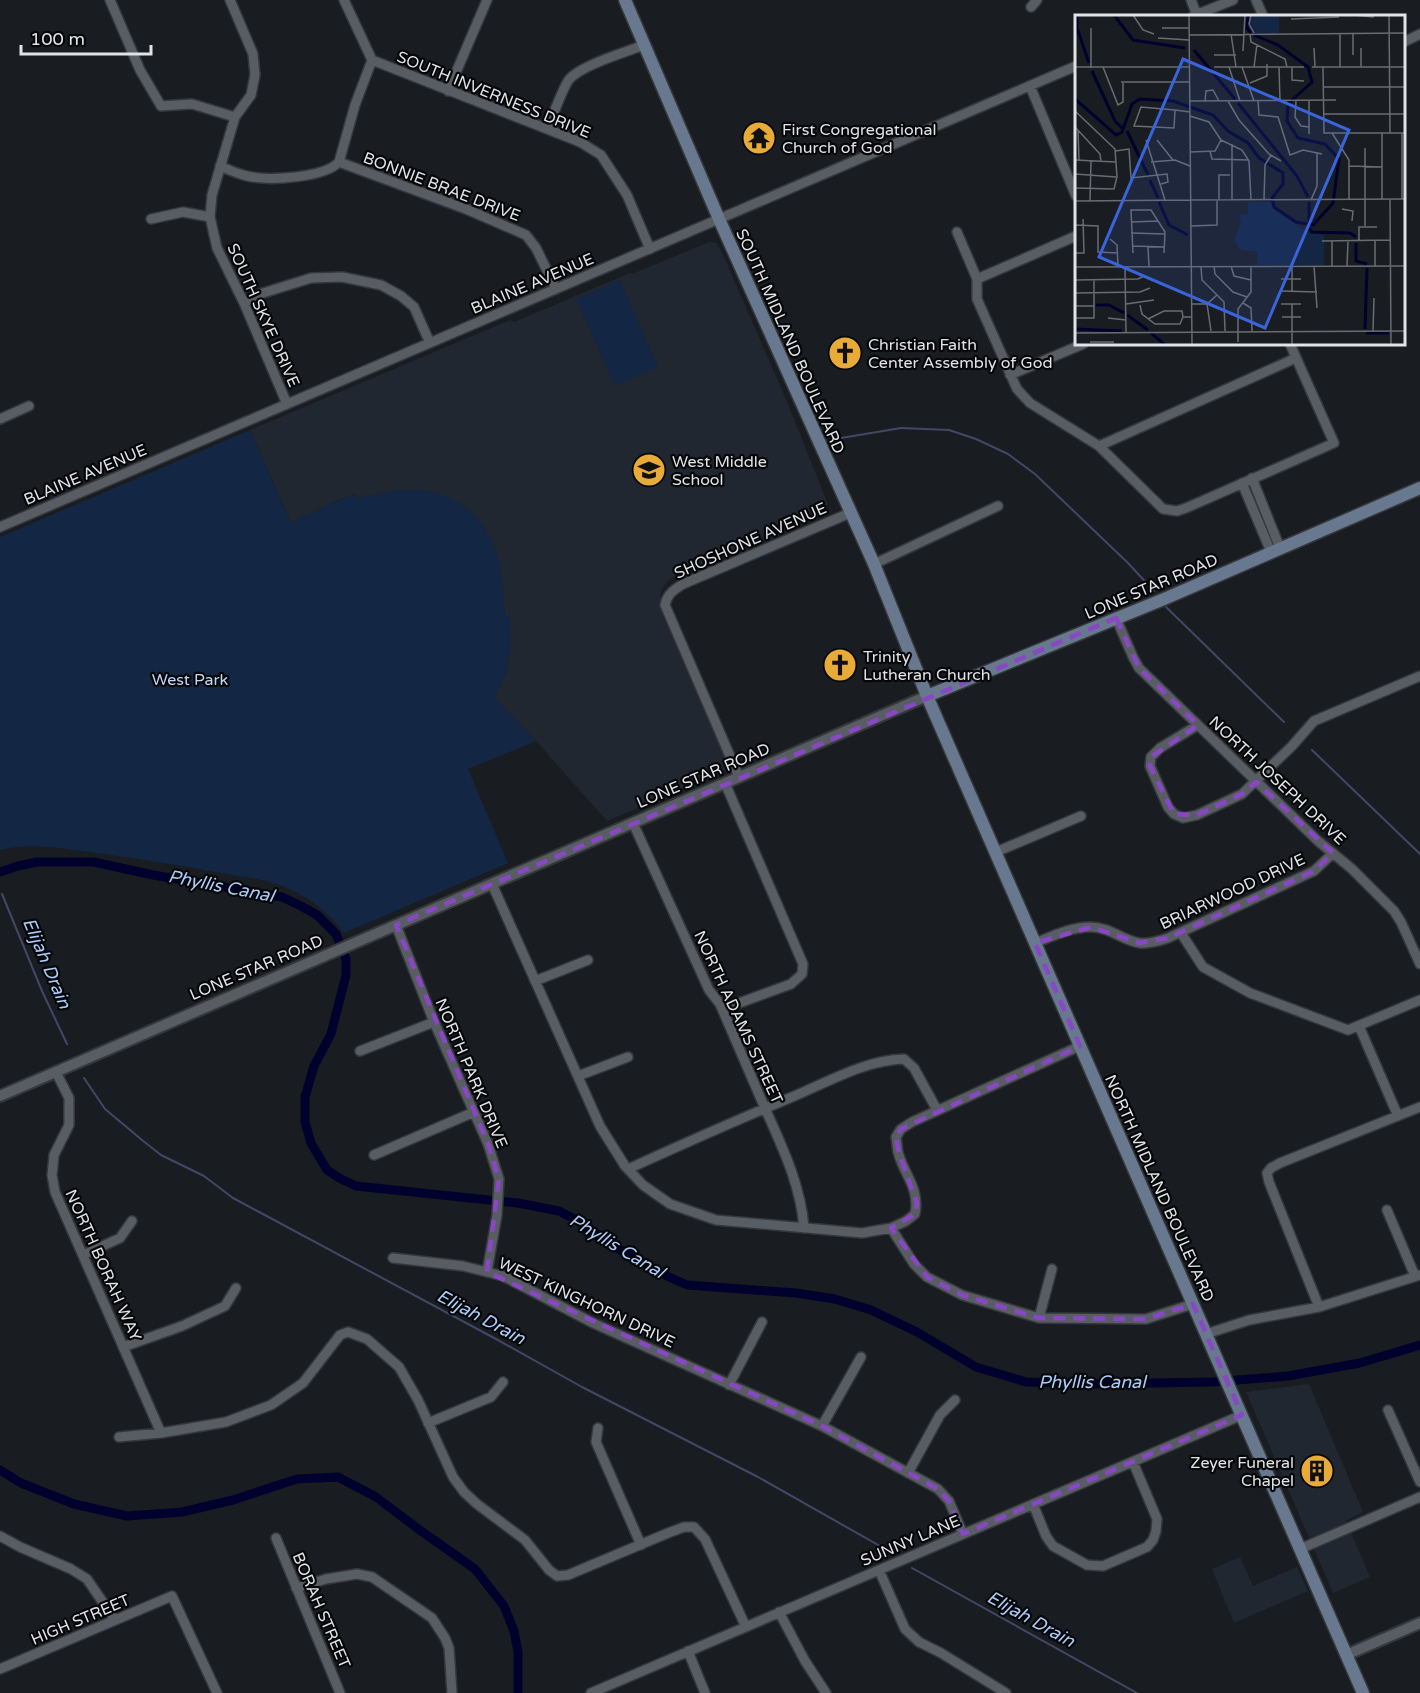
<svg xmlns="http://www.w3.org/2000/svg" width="1420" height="1693" font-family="'Varela Round',sans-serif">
<rect width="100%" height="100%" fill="#191d22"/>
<path fill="#202731" d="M709,242L716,243L721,250L788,404L828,504L825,509L772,532L761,542L738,552L732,551L676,576L669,580L663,587L660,595L661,610L727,761L726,768L724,771L607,821L536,741L494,698L506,673L509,616L505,617L499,563L493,545L484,527L404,490L356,498L355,494L329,504L291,523L250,430L510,320L514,322L630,273L632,274Z
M1309,1384L1363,1512L1346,1521L1370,1577L1333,1593L1246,1392Z
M1240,1557L1253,1586L1297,1567L1308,1591L1234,1623L1212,1569Z"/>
<path fill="#132643" d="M620,280L658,367L615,386L576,299Z
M250,430L291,523L329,504L356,494L357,498C372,495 388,491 403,490C453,486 489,517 500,565C503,582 504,599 505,616H510L511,645L506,673L495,698L536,741L468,769L508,863L344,933C327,911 306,894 279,885C263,879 243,877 226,874C185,866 145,860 104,854C71,850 33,842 0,850V537Z"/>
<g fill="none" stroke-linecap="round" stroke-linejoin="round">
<path stroke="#444665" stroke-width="2" d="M835,439L901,428L949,430L976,439L1008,454L1035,474L1128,563L1154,591
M1166,607L1284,722
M1312,750L1420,854
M2,894L42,991L67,1044
M84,1078L105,1109L142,1140L161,1155L204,1176L233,1198L496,1339L582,1387L758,1477L887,1550
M912,1568L1137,1693"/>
<path stroke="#00022d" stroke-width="9" d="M0,872L18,866L37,862H94L153,875L282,897L301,906L317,915L336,934L346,959V975L331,1034L314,1066L305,1097V1122L311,1143L327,1170L341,1179L356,1186L518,1203L559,1211L582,1223L612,1245L660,1273L687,1285L796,1293L835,1299L871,1310L917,1332L976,1367L1026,1382L1091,1384L1212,1382L1288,1376L1360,1363L1420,1345
M0,1470L21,1483L74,1504L127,1516L182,1512L233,1500L297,1479L338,1477L376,1497L421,1531L475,1569L504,1606L514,1631L518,1652V1693"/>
<g stroke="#35373b" stroke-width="12">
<path id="minor" d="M110,0L140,70L161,106L192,104L235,117
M230,0L253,54L255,75L251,95L235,117L212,195L210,217L217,248L244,303L287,404
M344,0L372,60L580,142L601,155L627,195L650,249
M1191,0L1197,15
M1256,0L1263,16
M1031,7L1037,0
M1193,16L1233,0
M1404,42L1420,34
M1030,86L1076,196
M448,91L487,0
M546,128C555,114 559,96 568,81C578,66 626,52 644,45
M339,162L355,105L372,60
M220,166C229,170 238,174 247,176C269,181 324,178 339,162L466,209L526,235L536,248L556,289
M151,219L183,212L210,217
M957,232L977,279V299L1017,389L1030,403L1099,446L1163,509L1177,511L1186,508L1334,443L1290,344
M977,279L1076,236
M244,303L263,293L311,278L342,277L381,285L401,296L414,307L430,343
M1010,375L1083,344
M0,419L29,406
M1099,446L1296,358
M1252,478L1280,548
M1242,483L1271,552
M0,527L1076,66
M874,564L998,506
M1116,618L1133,657L1139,668L1318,841L1352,869L1394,911L1401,922L1420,964
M1198,725L1160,748L1151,757L1150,766L1168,807L1174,814L1183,818L1197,815L1242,794L1292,746L1314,721L1420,676
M739,777L665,605C667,594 674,590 683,584L850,513
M633,823L709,990L720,1004C735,1038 749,1072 764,1106C781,1144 801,1185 804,1228
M996,852L1081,816
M492,884L600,1126L625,1166L643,1185L670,1204L716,1220L862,1233L891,1228L906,1221L915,1214C920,1188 904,1175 898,1152C897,1147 897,1142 896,1137L901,1129L912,1122L1080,1046
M396,925L434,1022L488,1144L499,1179L497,1215L487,1272
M1181,933L1203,967L1250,993L1348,1030L1420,1000
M1035,943C1053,936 1071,927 1090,927C1111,927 1123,941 1140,943C1149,944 1159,941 1168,938L1314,871L1333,853
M535,981L588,960
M720,1004L729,1006L742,1002L791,984L802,974L803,964L725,783
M1359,1026L1398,1116
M360,1051L434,1022
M56,1072L69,1098V1125L54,1155L52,1175L55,1192L161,1433
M578,1076L628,1057
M374,1155L474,1112
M628,1169C683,1144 737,1120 792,1097C828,1082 865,1060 904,1059L914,1068L937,1110
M1387,1210L1415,1276
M891,1228L914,1264L927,1277L962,1295L1039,1318L1146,1319L1193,1304
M83,1255L120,1238L132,1221
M393,1258L463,1266L503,1276L593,1323L822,1426L938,1489L949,1501L963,1534
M1319,1307L1269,1182L1267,1173L1271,1168L1280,1163L1420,1107
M1039,1318L1052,1269
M1206,1334L1249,1320L1319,1307L1420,1275
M123,1347L182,1326L225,1306L236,1288
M729,1385L762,1322
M1388,1410L1420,1482
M428,1423L491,1397L503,1382
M822,1426L861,1357
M598,1428L596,1442L641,1545
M119,1437L161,1433L226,1422L271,1405L303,1383L340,1335L348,1332L367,1339L399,1367L418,1400L453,1477L464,1492L477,1504L525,1540L549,1570L557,1576L568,1575L668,1533L684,1527H694L705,1539L746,1627
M908,1473L940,1415L955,1400
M1033,1504L1046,1536L1053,1546L1087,1565L1103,1566L1147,1547L1153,1540L1156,1531L1157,1519L1133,1462
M0,1536L20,1547L71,1569L87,1579L115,1620
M276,1538L340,1693
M1300,1549L1420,1497
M879,1570L905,1629L919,1642L941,1653L1006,1693
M296,1588L326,1579L357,1574L372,1577L432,1618L445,1638L449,1648L452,1693
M779,1612L805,1661L826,1693
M688,1651L705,1693
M0,1669L172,1596L217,1693
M591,1693L1242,1415"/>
</g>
<g stroke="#35373b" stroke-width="14">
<path id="tertiary" d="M0,1096L927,696
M1346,1655L1420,1623"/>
</g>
<g stroke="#35373b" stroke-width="15">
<path id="secondary" d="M625,0L719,219L874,564L927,696L1363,1693
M927,696L1164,599L1420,488"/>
</g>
<use href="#minor" stroke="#585d63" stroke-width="9"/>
<use href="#tertiary" stroke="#585d63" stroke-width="10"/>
<use href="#secondary" stroke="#68788f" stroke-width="12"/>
</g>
<path fill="none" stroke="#8a47c5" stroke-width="4.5" stroke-dasharray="12 8" stroke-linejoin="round" d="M1116,618L1139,668L1198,725L1151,757L1150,766L1174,814L1197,815L1242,794L1256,782L1333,853L1314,871L1168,938L1139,943L1091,927L1035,943L1080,1046L901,1129L896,1137L899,1153L917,1203L915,1214L891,1228L927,1277L962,1295L1039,1318L1146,1319L1193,1304L1242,1415L963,1534L949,1501L938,1489L822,1426L487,1272L499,1179L488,1144L396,925Z"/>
<defs>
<g id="temple-disc" transform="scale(1.725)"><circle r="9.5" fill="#e9ab38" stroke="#060709"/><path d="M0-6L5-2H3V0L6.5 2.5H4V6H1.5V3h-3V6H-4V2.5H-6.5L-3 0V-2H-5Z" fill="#111"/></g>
<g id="church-disc" transform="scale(1.725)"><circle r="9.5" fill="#e9ab38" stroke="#060709"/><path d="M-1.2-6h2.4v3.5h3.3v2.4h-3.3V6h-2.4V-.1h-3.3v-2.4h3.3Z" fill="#111"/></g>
<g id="school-disc" transform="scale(1.725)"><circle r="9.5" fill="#e9ab38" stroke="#060709"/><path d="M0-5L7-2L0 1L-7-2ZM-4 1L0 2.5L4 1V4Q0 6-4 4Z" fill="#111"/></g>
<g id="building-disc" transform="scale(1.725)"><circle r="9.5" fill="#e9ab38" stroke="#060709"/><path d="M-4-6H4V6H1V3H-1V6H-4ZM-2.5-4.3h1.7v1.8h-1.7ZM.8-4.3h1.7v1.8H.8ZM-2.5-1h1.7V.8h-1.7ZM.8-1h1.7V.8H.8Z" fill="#111"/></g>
</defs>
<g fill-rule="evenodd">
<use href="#temple-disc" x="759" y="138"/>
<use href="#church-disc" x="845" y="353"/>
<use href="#school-disc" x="649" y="470"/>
<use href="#church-disc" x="840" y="665"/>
<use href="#building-disc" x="1317" y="1471"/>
</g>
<g text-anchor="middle" stroke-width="4.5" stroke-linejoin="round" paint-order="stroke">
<g font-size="16" fill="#e1e3e7" stroke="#060709">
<text transform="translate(494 94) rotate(22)" y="6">SOUTH INVERNESS DRIVE</text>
<text transform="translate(442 186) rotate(21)" y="6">BONNIE BRAE DRIVE</text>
<text transform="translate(532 283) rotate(-23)" y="6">BLAINE AVENUE</text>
<text transform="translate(264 315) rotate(66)" y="6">SOUTH SKYE DRIVE</text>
<text transform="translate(791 341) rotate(66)" y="6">SOUTH MIDLAND BOULEVARD</text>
<text transform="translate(85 474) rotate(-23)" y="6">BLAINE AVENUE</text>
<text transform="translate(750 540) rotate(-24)" y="6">SHOSHONE AVENUE</text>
<text transform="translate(1151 586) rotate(-23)" y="6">LONE STAR ROAD</text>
<text transform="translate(703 775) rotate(-23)" y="6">LONE STAR ROAD</text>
<text transform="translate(1278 780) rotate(43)" y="6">NORTH JOSEPH DRIVE</text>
<text transform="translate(1232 891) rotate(-25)" y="6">BRIARWOOD DRIVE</text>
<text transform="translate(256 967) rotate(-23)" y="6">LONE STAR ROAD</text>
<text transform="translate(739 1017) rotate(65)" y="6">NORTH ADAMS STREET</text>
<text transform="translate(472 1073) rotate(67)" y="6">NORTH PARK DRIVE</text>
<text transform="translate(1160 1188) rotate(66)" y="6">NORTH MIDLAND BOULEVARD</text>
<text transform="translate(104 1265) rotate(66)" y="6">NORTH BORAH WAY</text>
<text transform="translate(587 1302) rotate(25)" y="6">WEST KINGHORN DRIVE</text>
<text transform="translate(910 1540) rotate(-23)" y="6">SUNNY LANE</text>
<text transform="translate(322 1610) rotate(67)" y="6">BORAH STREET</text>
<text transform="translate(80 1619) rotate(-23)" y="6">HIGH STREET</text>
</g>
<g font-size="16" fill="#e1e3e7" stroke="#060709" text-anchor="start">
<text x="782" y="135">First Congregational<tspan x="782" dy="18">Church of God</tspan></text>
<text x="868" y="350">Christian Faith<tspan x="868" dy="18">Center Assembly of God</tspan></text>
<text x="672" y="467">West Middle<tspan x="672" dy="18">School</tspan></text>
<text x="863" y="662">Trinity<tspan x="863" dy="18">Lutheran Church</tspan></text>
<text x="1294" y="1468" text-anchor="end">Zeyer Funeral<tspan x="1294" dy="18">Chapel</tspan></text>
</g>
<g font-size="16" fill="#c1d6f5" stroke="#060709">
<text x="190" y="685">West Park</text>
</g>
<g font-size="18" font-style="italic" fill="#adcbf9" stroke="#060709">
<text transform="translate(221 886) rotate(11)" y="6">Phyllis Canal</text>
<text transform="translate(47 963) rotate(67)" y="6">Elijah Drain</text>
<text transform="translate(617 1246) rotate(31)" y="6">Phyllis Canal</text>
<text transform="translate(481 1317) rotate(28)" y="6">Elijah Drain</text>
<text x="1092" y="1388">Phyllis Canal</text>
<text transform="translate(1031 1619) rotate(29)" y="6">Elijah Drain</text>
</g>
</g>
<g transform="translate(1075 15)">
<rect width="330" height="330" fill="#191d22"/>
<path d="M175,0H204V19H179L173,11ZM173,187H196L201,196L234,218L249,220V250H182V237L164,234L159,225L166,207L164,200L173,199Z" fill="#132643"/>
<path fill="none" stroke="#00022d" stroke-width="3" d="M2,0V13L14,48M39,0L58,25L110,33M173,0L172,13L176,18M119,35L160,84M17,56L40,106L47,113M0,84L41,120L47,117L57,89L65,84L98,86L138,100L153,116L173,128L184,143L208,158V169L197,183L199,192L221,207L238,210L258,188L264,144L250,129L223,123L212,106L213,89L237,67L233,52L203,30L179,20M163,88L222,161L233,182M52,116L73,160M75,165L83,183M84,187L94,210L113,220M234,187V208M234,213L237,217L275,218L281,222M281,228V246L292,249M21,290H34L49,298M52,300L73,315M0,314L47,316M290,314L292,253M76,318L90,330M291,318H314"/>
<path fill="none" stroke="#696c71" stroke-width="1.5" d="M58,0L68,15L79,19M114,0L117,330M176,0L174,9L179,18M279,0L299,2M314,0L315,118M216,4L264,2M16,13V53M87,13H114M278,18V40M156,19L161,52M175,19L176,27L210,44L212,52M114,20L330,18M83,23L114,25M239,33L240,52M168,36L170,0M139,40H161M0,52H114M28,52L43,90L48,87V68M139,52H229M154,52L165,86M167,52L179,86M179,52L182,29M204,52L205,86M217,52V65L229,66M237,52H330M248,52L249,118H330M265,52V18M286,52V33M46,67H115M175,68L192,61V49M248,72H330M115,86L261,85M130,86L131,76L138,75L144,86M153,86L164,105L194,139L206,146M183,86L184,100L203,102L215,140L228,135L247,139M221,86L220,102L226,111L234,112M100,95L99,113L59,111L66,92L100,95L115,97M0,96L40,134L42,162L39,174L0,173M248,99H330M115,101L134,107L146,125M0,112L25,139L26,147M3,115L4,145M257,118L274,145V185M327,118V184M234,119V85M71,125L90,185M82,125L98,145M40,136L54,134L56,163L92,159L93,167L86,169M135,136L137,144L174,145M115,137L140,136L146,125L167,135L174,146L176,185M0,145L41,147M76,147L100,145L115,151M274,151L307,152M0,159L41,162M307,184V118M315,184L316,330M116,185L330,184M144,185V160H155M157,185V129M189,185L190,150L196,140M236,185L242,171V137M0,186L116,185M15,186L16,146M267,194L278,196L277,206M56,207L83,206M0,210L23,211V237L43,238M116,211L142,210V185M290,211V133M56,218L90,219M35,224L42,230L43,252M284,225V212H302M300,225V251M247,226L315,225M58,231L89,232M73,232L74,252M0,238H9L8,204M58,238L56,195H76L90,217L89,238M139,251L140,259L158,277L172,282M156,251L159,261L176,265M217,251V277M239,251L242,293M257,251V226M272,251L273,226M0,252L330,251M50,252L51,318M126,252L127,265L149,287L150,316M206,264H226M0,265L63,264L69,261M206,276L242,277M0,278L65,277L75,273M168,288L176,293L177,316M51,289L79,285M117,289H132L142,280M132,289L136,316M206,289H226M217,289V330M65,290L67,299L80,309H105L108,302H117M0,291H19M207,302H226M0,303H19V265M33,303L51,305M73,304L89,296H107L108,302M298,316L299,283M0,318L330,316M15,327H39M163,327V294L176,277V252M139,330H181M198,330H232"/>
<path fill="#3a64da" fill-opacity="0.15" stroke="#3a64da" stroke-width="3" d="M108,44L274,115L190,313L24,242Z"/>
<rect width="330" height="330" fill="none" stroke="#e1e3e7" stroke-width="3"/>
</g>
<path d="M21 45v9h130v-9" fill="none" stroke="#e1e3e7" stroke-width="3"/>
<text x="30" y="45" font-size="18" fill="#e1e3e7" stroke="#060709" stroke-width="4.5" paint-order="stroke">100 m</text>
</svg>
